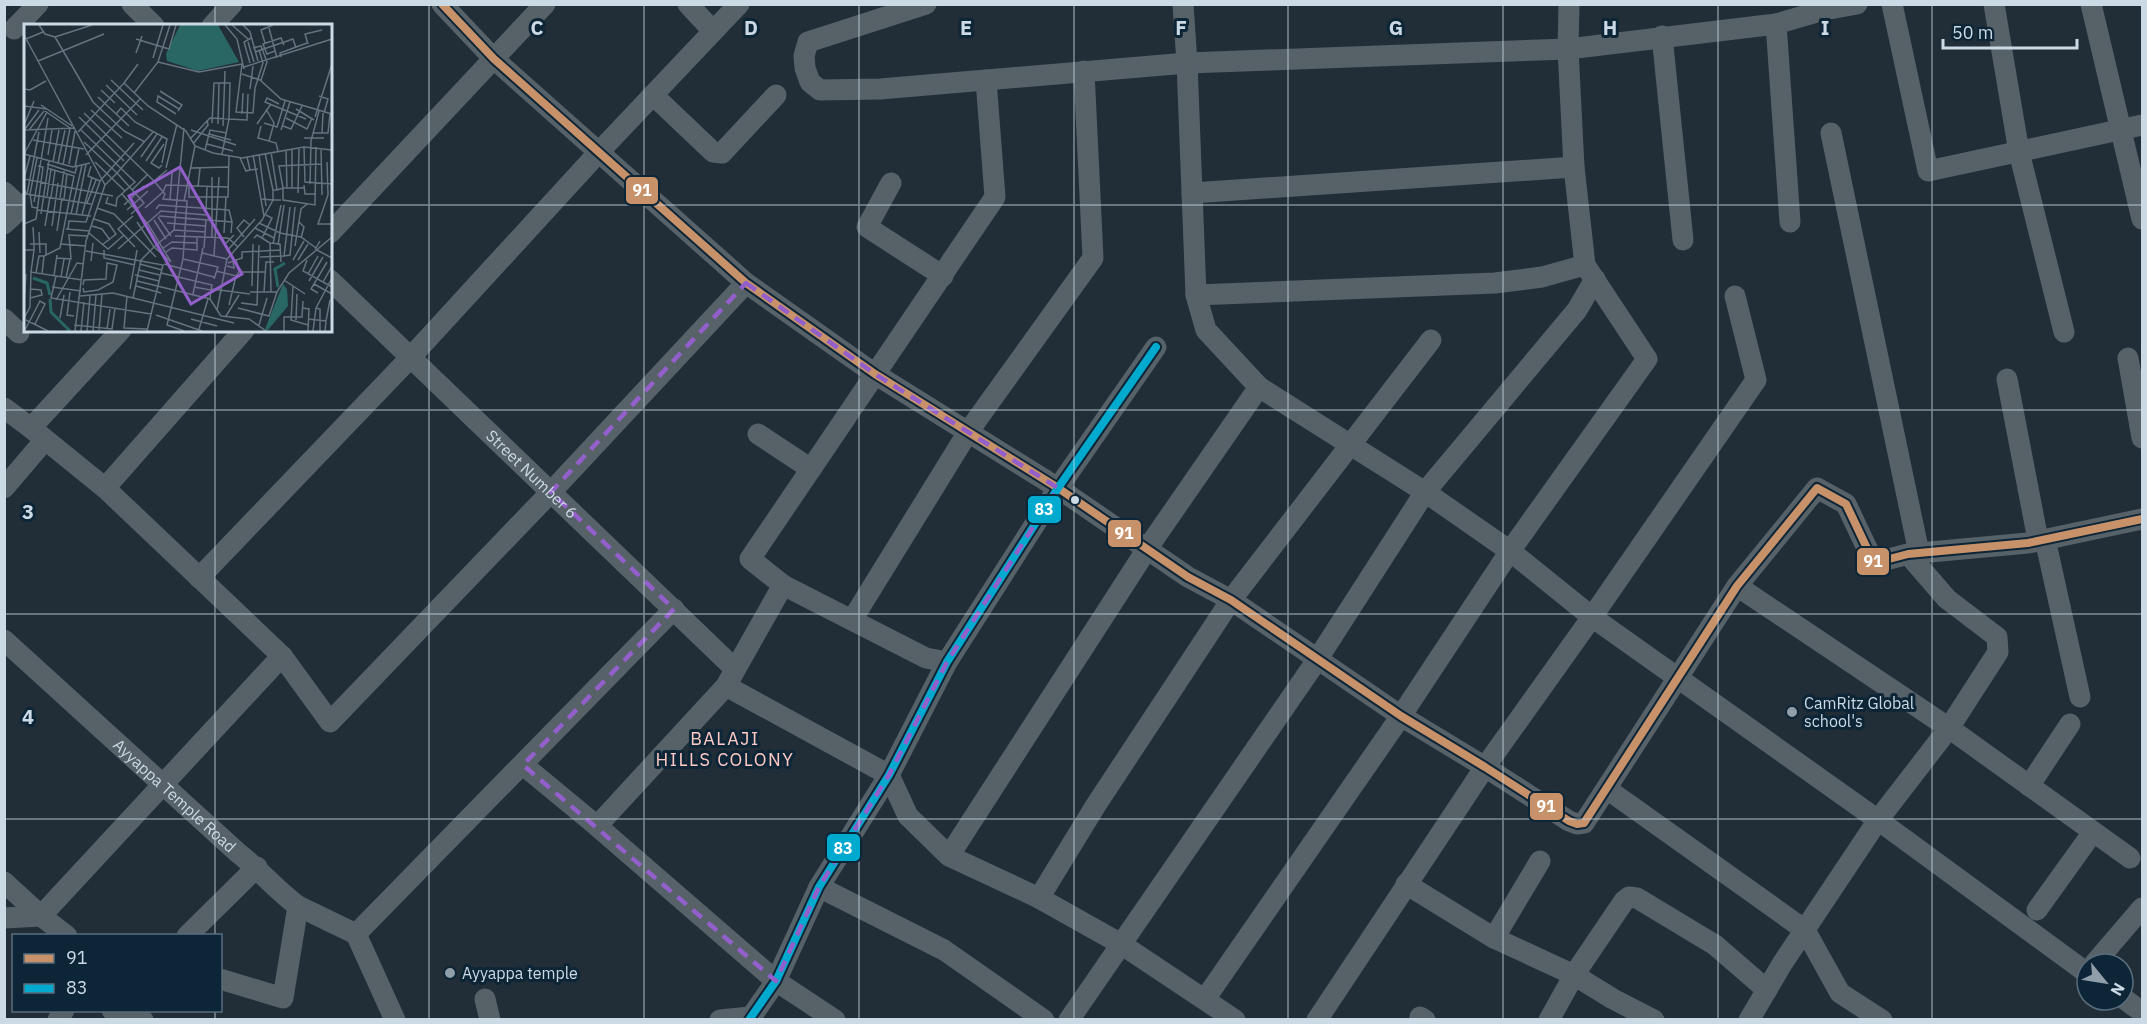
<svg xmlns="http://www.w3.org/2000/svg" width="2147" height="1024" font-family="'IBM Plex Sans',sans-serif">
<rect width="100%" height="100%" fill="#212e38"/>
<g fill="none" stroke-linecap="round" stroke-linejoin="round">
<g stroke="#576168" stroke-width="21">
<path d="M132,4L154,26"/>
<path d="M442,4L494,59L746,283L875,374L1058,488L1147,549L1188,577L1231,600L1401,716L1485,767L1569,821L1577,824L1584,823L1737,586L1817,488L1846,504L1874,563L1908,554L2028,543L2142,519"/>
<path d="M688,4L713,31"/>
<path d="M926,4L808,42L804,56L805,68L810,82L820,90L880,89L1187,63L1568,49L1776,24L1824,10L1857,4"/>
<path d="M1892,4L1928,171L2142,125"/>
<path d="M1994,4L2019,152L2064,332"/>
<path d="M2091,4L2142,219"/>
<path d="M1776,24L1790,222"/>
<path d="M212,26L232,4"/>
<path d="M14,29L38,4"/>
<path d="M1662,36L1683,240"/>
<path d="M653,95L713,152L722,153L776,95"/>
<path d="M1831,133L1919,553"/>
<path d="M891,183L867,227L943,276"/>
<path d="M4,192L21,208"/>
<path d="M1192,193L1574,167"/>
<path d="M4,224L26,203"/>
<path d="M330,233L545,4"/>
<path id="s1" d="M330,280L735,669"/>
<path d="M1196,295L1495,283L1542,277L1585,265"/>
<path d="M4,319L19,333"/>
<path d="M2128,358L2142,438"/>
<path d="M2007,379L2038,540"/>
<path d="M1259,387L1425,492L1510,551L1592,617L1878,820L2087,973"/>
<path d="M4,408L31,428L121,330"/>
<path d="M31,428L105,488L244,330"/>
<path d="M758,434L811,469"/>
<path d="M4,488L44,441"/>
<path d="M105,488L282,656L330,722L551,492L746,283"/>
<path d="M2045,539L2080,697"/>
<path d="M199,578L410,358L599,152L739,4"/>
<path d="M1737,586L1949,728L2130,858"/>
<path d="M852,620L968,432L1093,258L1084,71"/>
<path id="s2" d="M4,640L237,852C259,869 276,890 298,906L356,934"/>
<path d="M947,662L926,658L783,585L750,559L995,197L986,80"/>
<path d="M726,686L889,775L908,816L949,856L1039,898L1121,944L1235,1020"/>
<path d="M523,765L597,826L776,981L835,1020"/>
<path d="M2029,786L2070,724"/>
<path d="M1607,789L1805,930L1840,993L1882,1020"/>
<path d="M597,826L726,686L783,585"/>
<path d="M949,856L1147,549L1259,387L1206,330L1196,295L1187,63L1183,4"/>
<path d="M4,882L41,916"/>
<path d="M1406,884L1494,938L1574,975L1613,999L1654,1020"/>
<path d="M819,887L944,950L1044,1020"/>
<path d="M1039,898L1096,805L1231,600L1431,340"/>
<path d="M2037,910L2093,832"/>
<path d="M4,918L41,916"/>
<path d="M356,934L674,609"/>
<path d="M356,934L395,1020"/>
<path d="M67,936L41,916L282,656"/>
<path d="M187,936L257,867"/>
<path d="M1494,938L1540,861"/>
<path d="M2094,964L2142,908"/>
<path d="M220,979L283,998L298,906"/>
<path d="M2123,998L2142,1012"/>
<path d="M485,999L490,1020"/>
<path d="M1205,999L1401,716L1510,551L1647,359L1585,265L1574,167L1568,49L1569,4"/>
<path d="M112,1010L143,1020"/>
<path d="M1420,1017L1425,1020"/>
<path d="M58,1020L64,1010"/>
<path d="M720,1020L750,1017"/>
<path d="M749,1020L776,981L819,887L889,775L947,662L1058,488L1156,347"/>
<path d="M1069,1020L1317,660L1425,492L1577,310L1595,279"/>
<path d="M1317,1020L1485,767L1592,617L1756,380L1735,296"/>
<path d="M1549,1020L1574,975L1624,901L1629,897L1637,898L1715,945L1767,990"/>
<path d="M1749,1020L1782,964L1878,820L1949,728L1998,652L1997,637L1947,599L1908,554"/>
</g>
<g stroke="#0c2537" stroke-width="12">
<path id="bus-1" d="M442,4L494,59L746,283L875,374L1058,488L1147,549L1188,577L1231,600L1401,716L1485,767L1569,821L1577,824L1584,823L1737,586L1817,488L1846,504L1874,563L1908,554L2028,543L2142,519"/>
</g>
<g stroke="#0c2537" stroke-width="12">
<path id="bus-2" d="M749,1020L776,981L819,887L889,775L947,662L1058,488L1156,347"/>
</g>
<use href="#bus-1" stroke="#c7916a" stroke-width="8"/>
<use href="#bus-2" stroke="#00a9ce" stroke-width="8"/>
</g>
<path fill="none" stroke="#9360cb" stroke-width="4.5" stroke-dasharray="12 8" stroke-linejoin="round" d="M746,283L875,374L1058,488L947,662L889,775L819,887L776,981L523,765L674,609L551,492Z"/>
<path fill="none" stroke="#ccdae6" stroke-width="1.5" stroke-opacity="0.55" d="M215,4V26M429,4V1020M644,4V1020M859,4V1020M1074,4V1020M1288,4V1020M1503,4V1020M1718,4V1020M1932,4V1020M4,205H26M330,205H2142M215,330V936M4,410H2142M4,614H2142M4,819H2142M215,1010V1020"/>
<circle fill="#ccdae6" stroke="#0c2537" stroke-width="2" cx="1075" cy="500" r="5"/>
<g fill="#909ea9" stroke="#0c2537" stroke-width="2">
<circle cx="1792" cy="712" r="6"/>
<circle cx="450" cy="973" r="6"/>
</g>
<g text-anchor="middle" stroke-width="6" stroke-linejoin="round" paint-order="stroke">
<g font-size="16" fill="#ccdae6" stroke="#0c2537">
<text dy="6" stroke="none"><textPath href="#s1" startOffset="280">Street Number 6</textPath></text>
<text dy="6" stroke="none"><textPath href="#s2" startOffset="231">Ayyappa Temple Road</textPath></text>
</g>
<g font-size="16" fill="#ccdae6" stroke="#0c2537" text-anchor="start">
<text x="1804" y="709">CamRitz Global<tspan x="1804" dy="18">school's</tspan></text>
<text x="462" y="979">Ayyappa temple</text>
</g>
<g font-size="18" letter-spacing="1.5" fill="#fecac3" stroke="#0c2537">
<text x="725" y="745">BALAJI<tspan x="725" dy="21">HILLS COLONY</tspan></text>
</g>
</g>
<g transform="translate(24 24)">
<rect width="308" height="308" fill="#212e38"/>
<path d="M156,1H194L215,38L174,47L143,37L142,30ZM259,260L263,265L264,282L243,307L241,305Z" fill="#286763"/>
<path fill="none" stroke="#286763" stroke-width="3" d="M9,254L23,259L26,271M254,263L251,245L261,239M26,275L27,288L46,307"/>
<path fill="none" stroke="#65737e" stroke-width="1.5" d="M15,1L21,10L31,13L68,1M201,1L213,15L220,45M208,1L224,15M219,1L226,8L234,37M245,4L253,34M0,11L81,161L62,217L51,307M31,13L69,78L100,107L121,118M2,15L19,8M112,15L145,25L152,1M224,18L230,38M241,19L237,6L249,1M284,20L281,10L298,6M229,24L237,22L243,38L237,56M251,27L243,30L239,20L257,14L260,21M231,28L269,15L272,24M112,29L118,12M257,33L256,29L283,19M129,34L139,1M14,37L80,10M134,38L175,48L218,40M226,39L220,18L227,14M218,40L212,88L229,89L231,64L239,39L235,26M220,43L308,15M218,50L236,56L257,75L308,90M87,56L119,86M100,59L114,40M82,61L113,91M0,65L6,66L22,57M226,65L229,42M77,66L91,79M136,67L158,81L154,87M110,69L134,38L146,1M295,72L304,75L300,89M74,73L105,102M255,80L243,74L241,78L282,95M17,81L48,102M0,82L23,85M242,85L250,99L245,117M272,85L290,96M67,86L98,114M21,87L46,104M60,89L130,157L141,170L139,175L163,177L159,235L143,301L160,307M92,90L97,84L111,98L143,115L138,139M152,90L133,78L134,72L155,85M218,90L219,69M55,93L100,137M291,93L308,40M262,94L283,105L288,94M188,99L190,59H206L205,95L198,130M240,99L253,103L261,77M194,100L195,59M233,100L247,80M0,101L10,77M199,102L201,47M237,102L234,114L252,119L254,127M259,102L267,105L278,82M1,105L15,86M56,105L111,158L93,174L92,182L82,179L84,173M0,106L51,104M5,106L20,87M167,106L212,121M257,106L266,78M54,108L100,59L124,82L162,107L171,122L189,129L218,134L280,123L308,126M289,109H304L306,90M298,109L299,89M185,110L207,116M167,114L186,94L223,96L224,70M280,114H300M9,116L60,125M60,118L93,149L81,161M169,120L184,101L183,96M183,120L209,127M280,123L281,158L308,160M297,124L298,171M268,125V164M181,126L186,106L203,109M262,126L263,164M247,128L253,166H249V176H257M241,129L249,166M0,130L49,143L66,139M0,130L23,88M235,130L242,182M24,131L28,106M62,131L116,75M229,131L240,192M6,132L0,155L89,172M117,133L133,110M223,133L226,146L234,145M216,134L222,147L226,146M122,137L138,113M29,138L35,106M71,138L101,167M303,138L304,171L294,200H308M34,139L41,106M23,140L51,149L53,142M45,140L51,107M39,141L46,104M138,141L135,144L127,139L140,120M67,142L64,152L76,157L110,119M51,143L55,124M142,144L153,100M166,144L204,143M286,160L287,117L295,87M280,161L281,170H292M123,163L143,146M165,163V173H204L205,131M174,163L176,144M280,164H259L255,142L298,140M0,165L2,170L67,180M108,166L123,151M253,166L259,164V176L291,181L292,123M139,168L142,161L204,163M274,169L275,124M3,170L15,108M6,170L13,134M6,170L8,183L13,184M98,170L124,200L147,238L130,223L113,198M23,172L27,145M27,173L31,147M36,174L40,147M40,175L43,150M146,176L148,149M160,177L171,122M10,178L24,94M63,179L72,156M100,181L120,162M73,184L90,190L132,233M121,184L139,168M132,185L135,181L205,186L208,198M13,186L67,192M103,186L124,167M182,187L183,163M17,190L25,136M47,190L58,141M107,190L120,179L93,149L129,108M52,191L62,140M58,191L68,153M109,192L94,205L111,223M135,192L208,198L207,209M134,193L147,212M70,195L85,200L92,210L78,221M130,196L142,215M275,198L280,203L277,214M143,199L182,202M235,199L256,209L277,213L292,224L296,217M0,200L12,195L19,143L14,142M21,202L26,173M28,202L34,159M68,202L78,205L86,216M231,204L250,214M42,205L66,207M44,205L45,197L62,198L76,157M150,206L160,104M33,207L38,174M15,208L16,229M65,209L84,225L100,211M200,209L202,173M44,211L64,212M151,212L204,214L214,223M188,213V153M196,213L201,220L210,211M220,213L213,204L220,196L226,201M230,214L233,211L246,219M238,214L248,194L242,191M6,220H10L9,203M36,220L62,222M249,220L257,181M254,221L260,181M271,222L277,185L283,180M139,224L148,218L173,219M180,224L182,196M94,225L137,187L182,191M291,225L308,234M0,226H10L7,248M10,226V220H22V232M80,226V234L111,241M62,227L139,241L137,249M203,227L231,195M142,228L148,224L173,226V213M178,229L203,235M190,232L195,153M260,232L266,231L271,183M236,233L260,232L266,183M33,234L47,235L45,211M159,235L194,243L190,255M203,235L238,196L249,176L236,175M269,236L280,217M274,236L284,220M283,236L279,247L308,263M67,237L69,219M116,240L138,246M140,240L190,253M203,242L210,244L209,237L204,239M115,246L136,251M192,247L212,252L215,248H241M215,248L212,236L218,234V228L257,226M12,249L15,232H20M18,250L20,232L36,224L50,152L23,144M284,250L294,232M111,251L135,257M30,252L33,231M32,252L27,274L127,290M37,253L40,235M42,254L46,235M260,256L281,270M113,257L186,275L197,292M285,257L299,233M299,258L308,242M290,260L308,270M112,262L137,269M228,262L229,220M269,262L267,296L284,301M28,263L57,267M170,263L187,266L186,275M59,264L60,268L74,266L89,258L93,241L83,239L82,255L60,256L59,261M106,265L113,226M188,265L226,270M46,268L43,291L50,292M226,268H253L265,249L308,213M240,268L242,238H250M247,268L246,219L256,220L257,238M294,269L287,265L303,238M169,270L179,224M56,272L89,269L210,299M103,272L100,304L123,305M6,274L18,271L17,266L7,265M109,274L117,236L130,223L150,206L182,208M32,276L53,239L60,240M217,279L233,281L235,221M0,281L2,250M205,281L212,252M214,284L245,292L253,268M279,284L285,285L284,307M193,286L203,235M132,291L178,307M197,292L225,295L242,307M202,292L215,271M0,294L6,283L7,248L58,256M36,294L40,271M167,295L193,302M284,295L302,297L301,307M2,296L24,307M272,296L273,270M302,297L306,276M50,301L88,305L91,284M235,301L243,274M83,305L86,285M175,305L184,275M1,306L16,277L21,280L11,300M75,306L78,270M57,307L60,278M63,307L66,272M69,307L72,271M123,307L137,249L188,261L187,266M260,307V293H278L279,277M289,307L292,284M296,307V285L292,284L308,254"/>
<path fill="#9360cb" fill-opacity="0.15" stroke="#9360cb" stroke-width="3" d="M156,143L218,250L167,280L105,172Z"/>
<rect width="308" height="308" fill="none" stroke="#ccdae6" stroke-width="3"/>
</g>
<g font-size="20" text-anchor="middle" font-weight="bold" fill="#ccdae6" stroke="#0c2537" stroke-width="6" stroke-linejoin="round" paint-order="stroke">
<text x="537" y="35">C</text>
<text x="751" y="35">D</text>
<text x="966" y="35">E</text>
<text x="1181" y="35">F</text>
<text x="1396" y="35">G</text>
<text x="1610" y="35">H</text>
<text x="1825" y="35">I</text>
<text x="28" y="519">3</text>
<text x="28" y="724">4</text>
</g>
<g stroke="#0c2537" stroke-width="2">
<rect x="625" y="176" width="34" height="29" rx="6" fill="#c7916a"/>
<rect x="1027" y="495" width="35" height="29" rx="6" fill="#00a9ce"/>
<rect x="1107" y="519" width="35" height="29" rx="6" fill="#c7916a"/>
<rect x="1856" y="547" width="34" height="29" rx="6" fill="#c7916a"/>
<rect x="1529" y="792" width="35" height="29" rx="6" fill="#c7916a"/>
<rect x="826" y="833" width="35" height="29" rx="6" fill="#00a9ce"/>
</g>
<g font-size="16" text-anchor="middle" font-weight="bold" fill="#fff">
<text x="642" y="196">91</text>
<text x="1044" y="515">83</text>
<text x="1124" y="539">91</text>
<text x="1873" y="567">91</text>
<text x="1546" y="812">91</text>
<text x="843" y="854">83</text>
</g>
<rect width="2147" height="1024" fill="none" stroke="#ccdae6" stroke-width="12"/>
<rect x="12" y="934" width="210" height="78" fill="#0c2537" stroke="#596d7d" stroke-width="1.5"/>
<rect x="24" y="954" width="30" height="9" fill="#c7916a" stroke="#596d7d" stroke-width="1.5"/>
<text x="66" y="964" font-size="18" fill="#ccdae6">91</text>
<rect x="24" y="984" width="30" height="9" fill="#00a9ce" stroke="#596d7d" stroke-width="1.5"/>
<text x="66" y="994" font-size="18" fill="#ccdae6">83</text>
<g transform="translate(2105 982) rotate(120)"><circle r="28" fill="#0c2537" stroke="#596d7d" stroke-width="1.5"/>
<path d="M0-4.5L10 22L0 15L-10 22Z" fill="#909ea9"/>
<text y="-9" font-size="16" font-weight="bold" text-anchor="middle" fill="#ccdae6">N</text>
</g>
<path d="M1943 39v9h134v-9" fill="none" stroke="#ccdae6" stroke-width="3"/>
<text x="1952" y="39" font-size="18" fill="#ccdae6" stroke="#0c2537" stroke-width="4.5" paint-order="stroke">50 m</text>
</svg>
